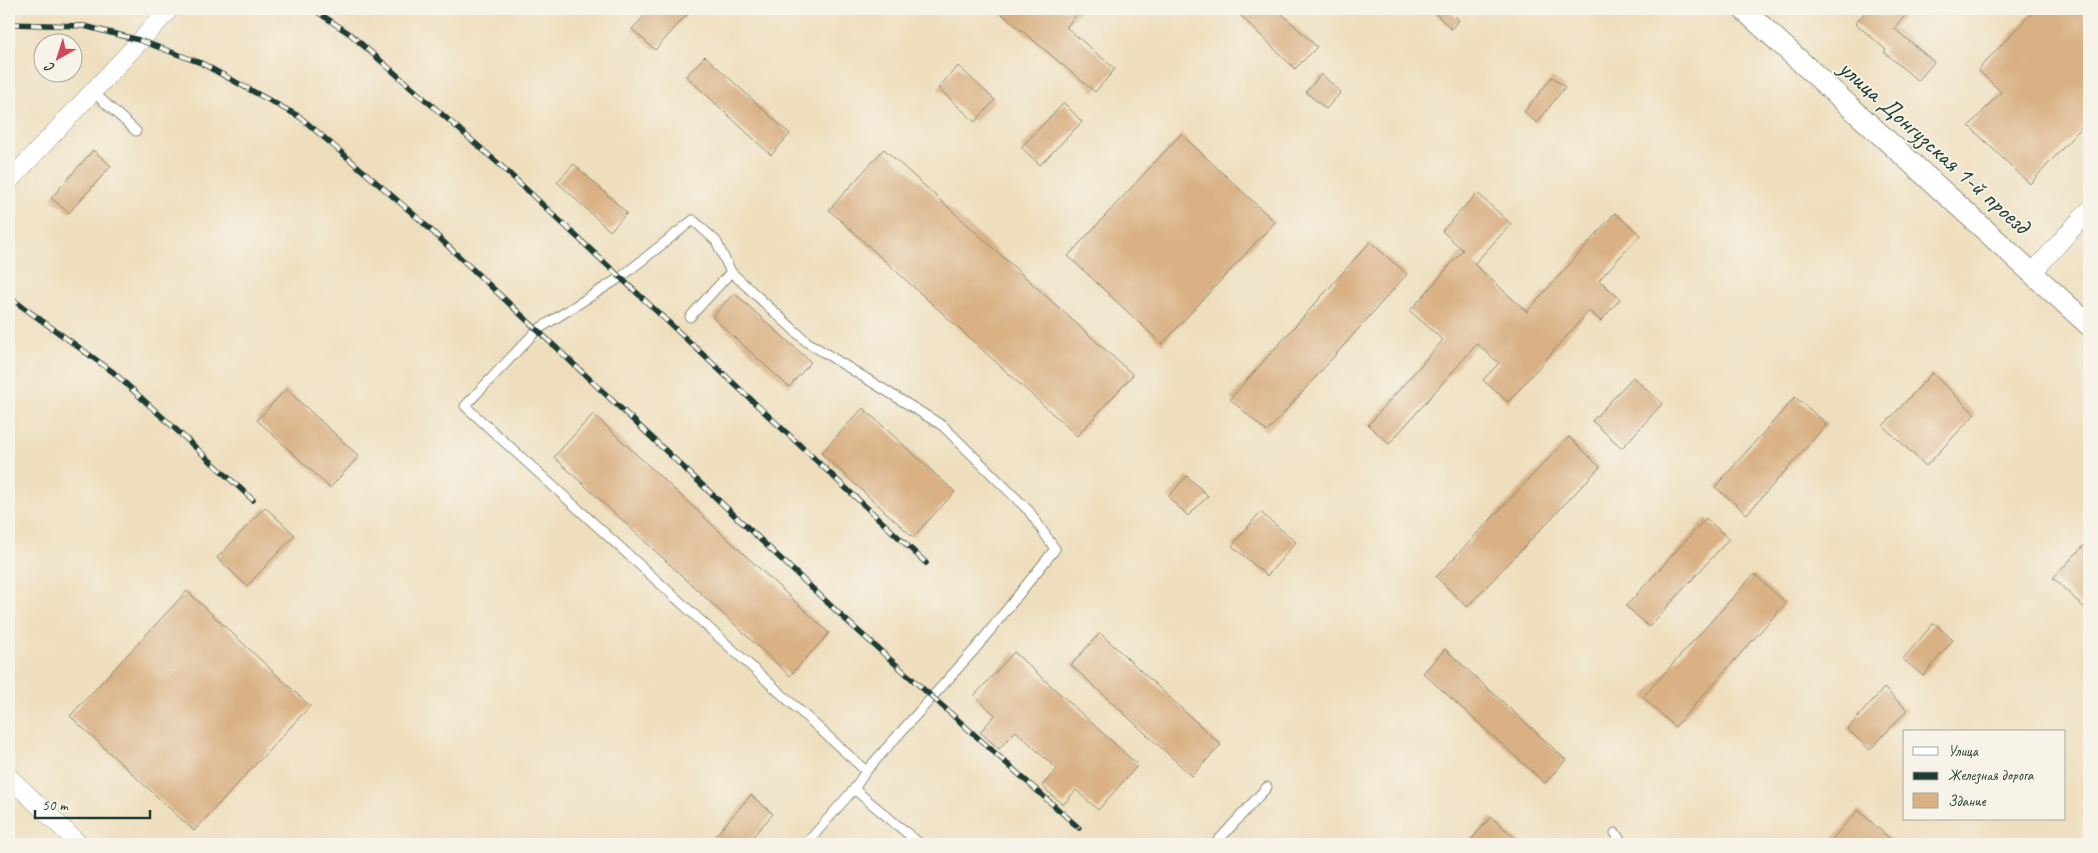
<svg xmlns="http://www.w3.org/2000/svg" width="2098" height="853" font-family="Caveat,sans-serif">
<rect width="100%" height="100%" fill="#f7f3e8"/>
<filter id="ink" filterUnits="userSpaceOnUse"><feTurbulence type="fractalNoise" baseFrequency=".02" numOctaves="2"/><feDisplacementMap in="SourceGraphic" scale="10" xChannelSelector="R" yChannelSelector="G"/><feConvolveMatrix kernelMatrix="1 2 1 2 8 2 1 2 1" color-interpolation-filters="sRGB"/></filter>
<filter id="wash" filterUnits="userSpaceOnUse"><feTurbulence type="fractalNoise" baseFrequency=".0096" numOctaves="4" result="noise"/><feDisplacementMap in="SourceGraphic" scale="20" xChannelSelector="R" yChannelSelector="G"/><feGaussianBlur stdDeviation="1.12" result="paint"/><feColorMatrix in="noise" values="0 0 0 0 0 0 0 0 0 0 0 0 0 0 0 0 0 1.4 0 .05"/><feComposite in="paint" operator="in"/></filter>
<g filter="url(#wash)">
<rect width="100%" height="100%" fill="#eedebd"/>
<g id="blocks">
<path fill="#d9b184" d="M651,9H692L655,50L632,29Z
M996,9H1082L1066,27L1115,69L1095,92Z
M1234,9H1277L1317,47L1295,69Z
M1431,9H1448L1459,20L1451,29Z
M1868,9H1911L1894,28L1934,62L1918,81L1884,52L1886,50L1855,23Z
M2035,9H2089V119L2030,184L1969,126L2001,92L1978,70Z
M705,56L790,134L771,155L686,76Z
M958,66L995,100L975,122L938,88Z
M1321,74L1341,92L1326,109L1306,92Z
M1552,77L1565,87L1537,123L1524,112Z
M1064,103L1082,122L1040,165L1021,147Z
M1181,134L1275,222L1162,344L1068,256Z
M884,149L1133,375L1077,436L829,210Z
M93,150L111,166L69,213L51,198Z
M574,164L627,213L610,231L557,182Z
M1477,193L1511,224L1474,264L1527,312L1615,213L1640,235L1599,280L1620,299L1601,321L1589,311L1508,402L1483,380L1499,363L1477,344L1389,444L1368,425L1443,340L1410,311L1463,250L1442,231Z
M1370,242L1407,274L1267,432L1230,399Z
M734,293L811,362L789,387L712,317Z
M1932,373L1975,414L1926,466L1883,426Z
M1633,377L1662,404L1622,448L1592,421Z
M286,389L359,456L330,488L257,420Z
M1795,397L1827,424L1747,514L1715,487Z
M863,408L955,492L913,537L821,453Z
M593,414L829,633L790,676L554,457Z
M1569,437L1600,467L1467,607L1436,577Z
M1187,476L1208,496L1188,516L1168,497Z
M265,507L295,535L247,586L217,558Z
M1260,512L1296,542L1267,576L1232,546Z
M1706,518L1729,539L1649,627L1626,606Z
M2089,540V612L2053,578Z
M1754,574L1786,603L1675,727L1643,697Z
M187,591L310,706L194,831L70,716Z
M1934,623L1953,640L1923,676L1903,659Z
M1100,633L1221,745L1192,776L1071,665Z
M1445,649L1566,760L1545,783L1423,673Z
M1014,652L1138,765L1098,810L1076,790L1063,805L1042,786L1057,769L1016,731L999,749L980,732L995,715L974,696Z
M1884,688L1907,710L1870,750L1847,729Z
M751,795L773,814L746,844H723L715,836Z
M1858,810L1896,844H1828Z
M1491,817L1522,844H1467Z"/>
</g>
</g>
<g filter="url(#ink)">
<use href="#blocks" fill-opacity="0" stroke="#868e78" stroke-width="1"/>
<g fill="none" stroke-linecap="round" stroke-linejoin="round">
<g stroke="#868e78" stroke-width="11">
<path id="service" d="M92,91L136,131
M731,272L716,241L693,220L621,277L537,330L465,406L866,771
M690,317L731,272L807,342L943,426L1029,511L1055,549L976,648L866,771L854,789L806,844
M854,789L920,844
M1615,833L1624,844
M1215,844L1267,787"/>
</g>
<g stroke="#868e78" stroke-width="19">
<path id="minor" d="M9,181L170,9
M2033,272L2089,210
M9,777L79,844"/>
</g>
<g stroke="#868e78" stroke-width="23">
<path id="tertiary" d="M1743,9L2089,325"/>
</g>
<use href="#service" stroke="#fff" stroke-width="9"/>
<use href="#minor" stroke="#fff" stroke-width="18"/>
<use href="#tertiary" stroke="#fff" stroke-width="21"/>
<g stroke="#1f3d34" stroke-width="5.5">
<path id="rail" d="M313,9L350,34L499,164L926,563
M9,24L84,26L139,40L201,63L300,117L418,218L846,620L1079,828
M9,297L113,372L253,500"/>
</g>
<use href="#rail" stroke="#f7f3e8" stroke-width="4" stroke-dasharray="11" stroke-linecap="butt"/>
</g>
</g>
<g text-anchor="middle" stroke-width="4" stroke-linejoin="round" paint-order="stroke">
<g font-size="25" fill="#1f3d34" stroke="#f7f3e8">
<text transform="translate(1935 146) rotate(42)" y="9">улица Донгузская 1-й проезд</text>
</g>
</g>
<rect width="2098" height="853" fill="none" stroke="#f7f3e8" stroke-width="30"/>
<rect x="1903" y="730" width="162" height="90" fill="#f7f3e8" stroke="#a1aaa0"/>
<rect x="1913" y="747" width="25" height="8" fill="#ffffff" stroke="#a1aaa0"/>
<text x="1948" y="756" font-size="15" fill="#1f3d34">Улица</text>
<rect x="1913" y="772" width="25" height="8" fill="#1f3d34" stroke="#a1aaa0"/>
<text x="1948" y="780" font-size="15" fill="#1f3d34">Железная дорога</text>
<rect x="1913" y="793" width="25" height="15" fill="#d9b184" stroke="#a1aaa0"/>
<text x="1948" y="806" font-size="15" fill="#1f3d34">Здание</text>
<g transform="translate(58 58) rotate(219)"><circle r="24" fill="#f7f3e8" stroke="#a1aaa0"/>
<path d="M0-4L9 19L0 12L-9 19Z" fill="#d1495b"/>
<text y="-8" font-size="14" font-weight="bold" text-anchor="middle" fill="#1f3d34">С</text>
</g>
<path d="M35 810v8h115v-8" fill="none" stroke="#1f3d34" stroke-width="2.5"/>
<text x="42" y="810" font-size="15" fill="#1f3d34" stroke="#f7f3e8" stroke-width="4" paint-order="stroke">50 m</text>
</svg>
